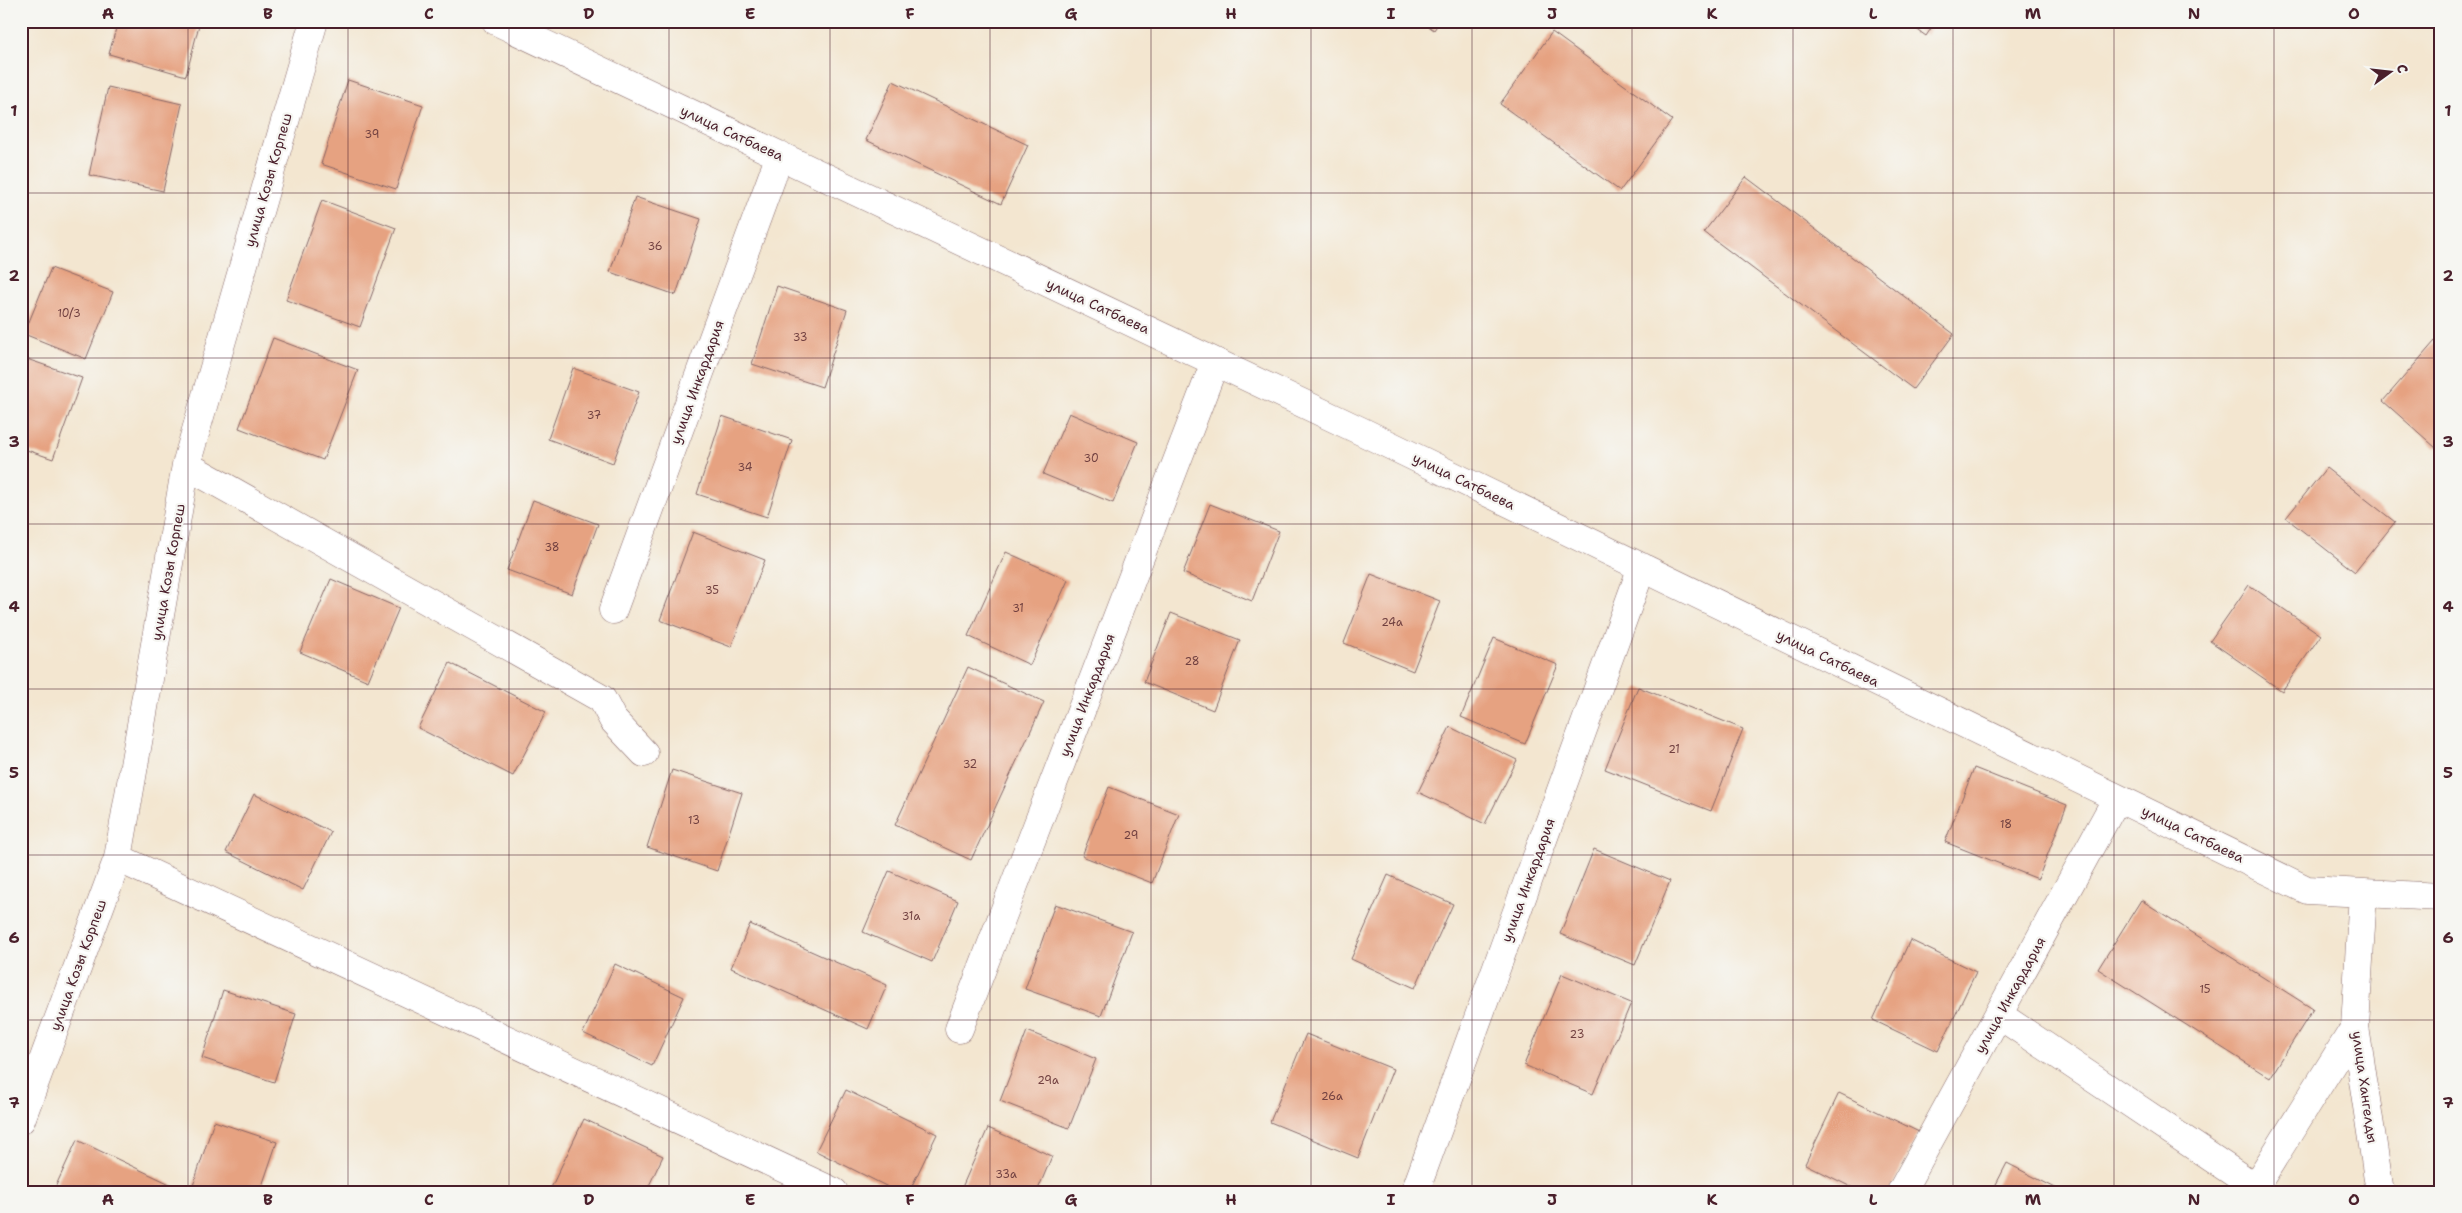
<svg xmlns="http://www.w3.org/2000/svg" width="2462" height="1213" font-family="'Shantell Sans',sans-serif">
<rect width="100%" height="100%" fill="#f6f6f2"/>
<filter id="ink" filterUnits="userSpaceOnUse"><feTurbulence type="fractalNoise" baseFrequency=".02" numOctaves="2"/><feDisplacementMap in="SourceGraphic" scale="10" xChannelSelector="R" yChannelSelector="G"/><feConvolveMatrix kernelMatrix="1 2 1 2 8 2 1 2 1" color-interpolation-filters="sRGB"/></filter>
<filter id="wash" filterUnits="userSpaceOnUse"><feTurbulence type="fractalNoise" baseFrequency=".0096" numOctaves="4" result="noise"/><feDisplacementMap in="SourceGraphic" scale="20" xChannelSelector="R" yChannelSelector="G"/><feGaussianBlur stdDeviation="1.12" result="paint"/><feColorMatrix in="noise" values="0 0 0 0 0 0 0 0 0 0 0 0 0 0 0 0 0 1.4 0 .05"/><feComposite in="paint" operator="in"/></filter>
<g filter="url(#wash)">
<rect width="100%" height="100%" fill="#f3e6d0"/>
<g id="blocks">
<path fill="#e6a281" d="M118,21H200L186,76L109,54Z
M1421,21H1440L1434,30Z
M1905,21H1936L1926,36Z
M1552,32L1672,120L1620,191L1500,104Z
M348,80L423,105L396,189L321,164Z
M893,81L1028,145L1001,204L866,140Z
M108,87L182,104L163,191L89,175Z
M1746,177L1954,334L1913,389L1704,232Z
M635,197L701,219L676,295L610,272Z
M322,200L396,228L360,327L286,300Z
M51,268L113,292L86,359L24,334Z
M777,286L847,310L822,387L752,364Z
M2441,334V443L2436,448L2383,401Z
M273,338L358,370L323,460L239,428Z
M21,357L82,378L53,459L21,448Z
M573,368L639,392L613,463L548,439Z
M1069,413L1138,442L1113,503L1043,474Z
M722,416L792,440L767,517L697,494Z
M2326,468L2395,522L2355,572L2286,518Z
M533,500L598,524L572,594L507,570Z
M1210,504L1279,531L1252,601L1183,573Z
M693,532L765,560L731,647L660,620Z
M1006,552L1068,580L1030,665L968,636Z
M1371,574L1440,601L1413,671L1344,643Z
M331,579L399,608L368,681L300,652Z
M2249,585L2321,635L2282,691L2210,641Z
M1171,613L1240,640L1213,710L1144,682Z
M1494,638L1558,665L1525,744L1461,717Z
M450,663L546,712L513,776L418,728Z
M968,667L1044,702L971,860L895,825Z
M1638,687L1743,729L1711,811L1605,769Z
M1450,727L1517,760L1485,824L1418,792Z
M1974,768L2067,805L2038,879L1945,842Z
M672,770L742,793L717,871L647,847Z
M1109,787L1179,814L1152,883L1082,856Z
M254,794L331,832L303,890L226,852Z
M1594,849L1670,881L1635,965L1560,934Z
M21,855L30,858L21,880Z
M889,871L958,901L932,962L863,932Z
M1388,875L1453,904L1415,988L1351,959Z
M2141,900L2313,1009L2270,1078L2098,969Z
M1055,904L1132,932L1101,1016L1025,989Z
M750,924L887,985L868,1029L731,968Z
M1910,940L1976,972L1938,1051L1873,1020Z
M615,964L684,997L652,1066L583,1033Z
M1562,974L1631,1003L1593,1094L1524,1065Z
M223,990L296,1014L274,1082L202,1058Z
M1027,1031L1096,1059L1069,1128L1000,1101Z
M1306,1034L1393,1069L1358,1158L1270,1122Z
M846,1090L937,1134L909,1192H898L816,1151Z
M1839,1093L1919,1132L1889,1192H1861L1805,1164Z
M584,1119L663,1156L646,1192H554L550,1190Z
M214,1121L277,1142L260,1192H191Z
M988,1128L1052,1156L1037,1192H960Z
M77,1140L172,1185L169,1192H53Z
M2007,1163L2063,1192H1992Z"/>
</g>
</g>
<g filter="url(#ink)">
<use href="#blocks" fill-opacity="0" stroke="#856565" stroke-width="1"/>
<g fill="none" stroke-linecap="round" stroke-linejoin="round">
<g stroke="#856565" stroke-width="29">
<path id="minor" d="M496,21L1363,432L2307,890L2441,897
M186,465L602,699L613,720L644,753
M613,610L780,155
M118,858L834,1192
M2363,893L2355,1027L2380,1192
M1999,1015L2255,1187L2355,1027
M959,1029L1215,362
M21,1120L118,858L186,465L314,21
M1415,1192L1642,567
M1901,1192L2117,798"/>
</g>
<use href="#minor" stroke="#fff" stroke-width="28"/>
</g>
</g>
<path fill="none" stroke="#4a1f2b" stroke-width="1" stroke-opacity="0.55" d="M188,21V1192M348,21V1192M509,21V1192M669,21V1192M830,21V1192M990,21V1192M1151,21V1192M1311,21V1192M1472,21V1192M1632,21V1192M1793,21V1192M1953,21V1192M2114,21V1192M2274,21V1192M21,193H2441M21,358H2441M21,524H2441M21,689H2441M21,855H2441M21,1020H2441"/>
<g text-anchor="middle" stroke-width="4.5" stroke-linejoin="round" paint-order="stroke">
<g font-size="11" fill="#714040">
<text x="372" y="138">39</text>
<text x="655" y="250">36</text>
<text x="69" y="317">10/3</text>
<text x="800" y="341">33</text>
<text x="594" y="419">37</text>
<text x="1091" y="462">30</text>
<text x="745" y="471">34</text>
<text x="552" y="551">38</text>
<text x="712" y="594">35</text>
<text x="1018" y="612">31</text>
<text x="1392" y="626">24а</text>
<text x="1192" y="665">28</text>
<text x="1674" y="753">21</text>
<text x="970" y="768">32</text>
<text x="694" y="824">13</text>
<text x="2006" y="828">18</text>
<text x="1131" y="839">29</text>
<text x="911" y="920">31а</text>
<text x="2205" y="993">15</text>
<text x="1577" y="1038">23</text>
<text x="1048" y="1084">29а</text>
<text x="1332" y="1100">26а</text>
<text x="1006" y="1178">33а</text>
</g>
<g font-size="14" fill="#4a1f2b" stroke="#f6f6f2">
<text transform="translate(732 133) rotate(25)" y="5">улица Сатбаева</text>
<text transform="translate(268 180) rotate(-74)" y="5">улица Козы Корпеш</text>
<text transform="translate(1098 306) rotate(25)" y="5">улица Сатбаева</text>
<text transform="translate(697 382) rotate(-70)" y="5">улица Инкардария</text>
<text transform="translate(1464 481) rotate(26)" y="5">улица Сатбаева</text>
<text transform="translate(168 572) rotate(-80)" y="5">улица Козы Корпеш</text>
<text transform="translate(1828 658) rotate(26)" y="5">улица Сатбаева</text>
<text transform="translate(1087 695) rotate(-69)" y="5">улица Инкардария</text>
<text transform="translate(2193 834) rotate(26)" y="5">улица Сатбаева</text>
<text transform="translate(1528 880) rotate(-70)" y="5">улица Инкардария</text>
<text transform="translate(78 965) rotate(-70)" y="5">улица Козы Корпеш</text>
<text transform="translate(2010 995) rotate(-61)" y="5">улица Инкардария</text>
<text transform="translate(2365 1087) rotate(82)" y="5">улица Хангелды</text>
</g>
</g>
<rect width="2462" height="1213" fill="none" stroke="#f6f6f2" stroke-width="55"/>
<g transform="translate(2390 72) rotate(75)" stroke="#f6f6f2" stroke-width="4" paint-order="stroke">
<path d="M0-4L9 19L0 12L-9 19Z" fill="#4a1f2b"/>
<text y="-8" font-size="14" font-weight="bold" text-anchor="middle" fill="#4a1f2b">С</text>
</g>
<rect x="28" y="28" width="2406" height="1158" fill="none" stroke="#4a1f2b" stroke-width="2"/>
<g font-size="16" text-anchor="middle" font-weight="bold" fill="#4a1f2b">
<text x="108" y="19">A</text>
<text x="268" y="19">B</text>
<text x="429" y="19">C</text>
<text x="589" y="19">D</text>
<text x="750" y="19">E</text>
<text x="910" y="19">F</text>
<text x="1071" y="19">G</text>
<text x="1231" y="19">H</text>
<text x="1391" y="19">I</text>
<text x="1552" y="19">J</text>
<text x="1712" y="19">K</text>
<text x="1873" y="19">L</text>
<text x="2033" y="19">M</text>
<text x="2194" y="19">N</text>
<text x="2354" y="19">O</text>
<text x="14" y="116">1</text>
<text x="2448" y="116">1</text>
<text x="14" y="281">2</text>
<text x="2448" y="281">2</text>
<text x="14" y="447">3</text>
<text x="2448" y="447">3</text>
<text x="14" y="612">4</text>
<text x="2448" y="612">4</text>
<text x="14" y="778">5</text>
<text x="2448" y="778">5</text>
<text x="14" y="943">6</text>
<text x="2448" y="943">6</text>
<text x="14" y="1108">7</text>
<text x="2448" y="1108">7</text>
<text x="108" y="1205">A</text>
<text x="268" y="1205">B</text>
<text x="429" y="1205">C</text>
<text x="589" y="1205">D</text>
<text x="750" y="1205">E</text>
<text x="910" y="1205">F</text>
<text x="1071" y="1205">G</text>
<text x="1231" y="1205">H</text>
<text x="1391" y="1205">I</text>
<text x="1552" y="1205">J</text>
<text x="1712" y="1205">K</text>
<text x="1873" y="1205">L</text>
<text x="2033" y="1205">M</text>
<text x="2194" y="1205">N</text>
<text x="2354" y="1205">O</text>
</g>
</svg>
